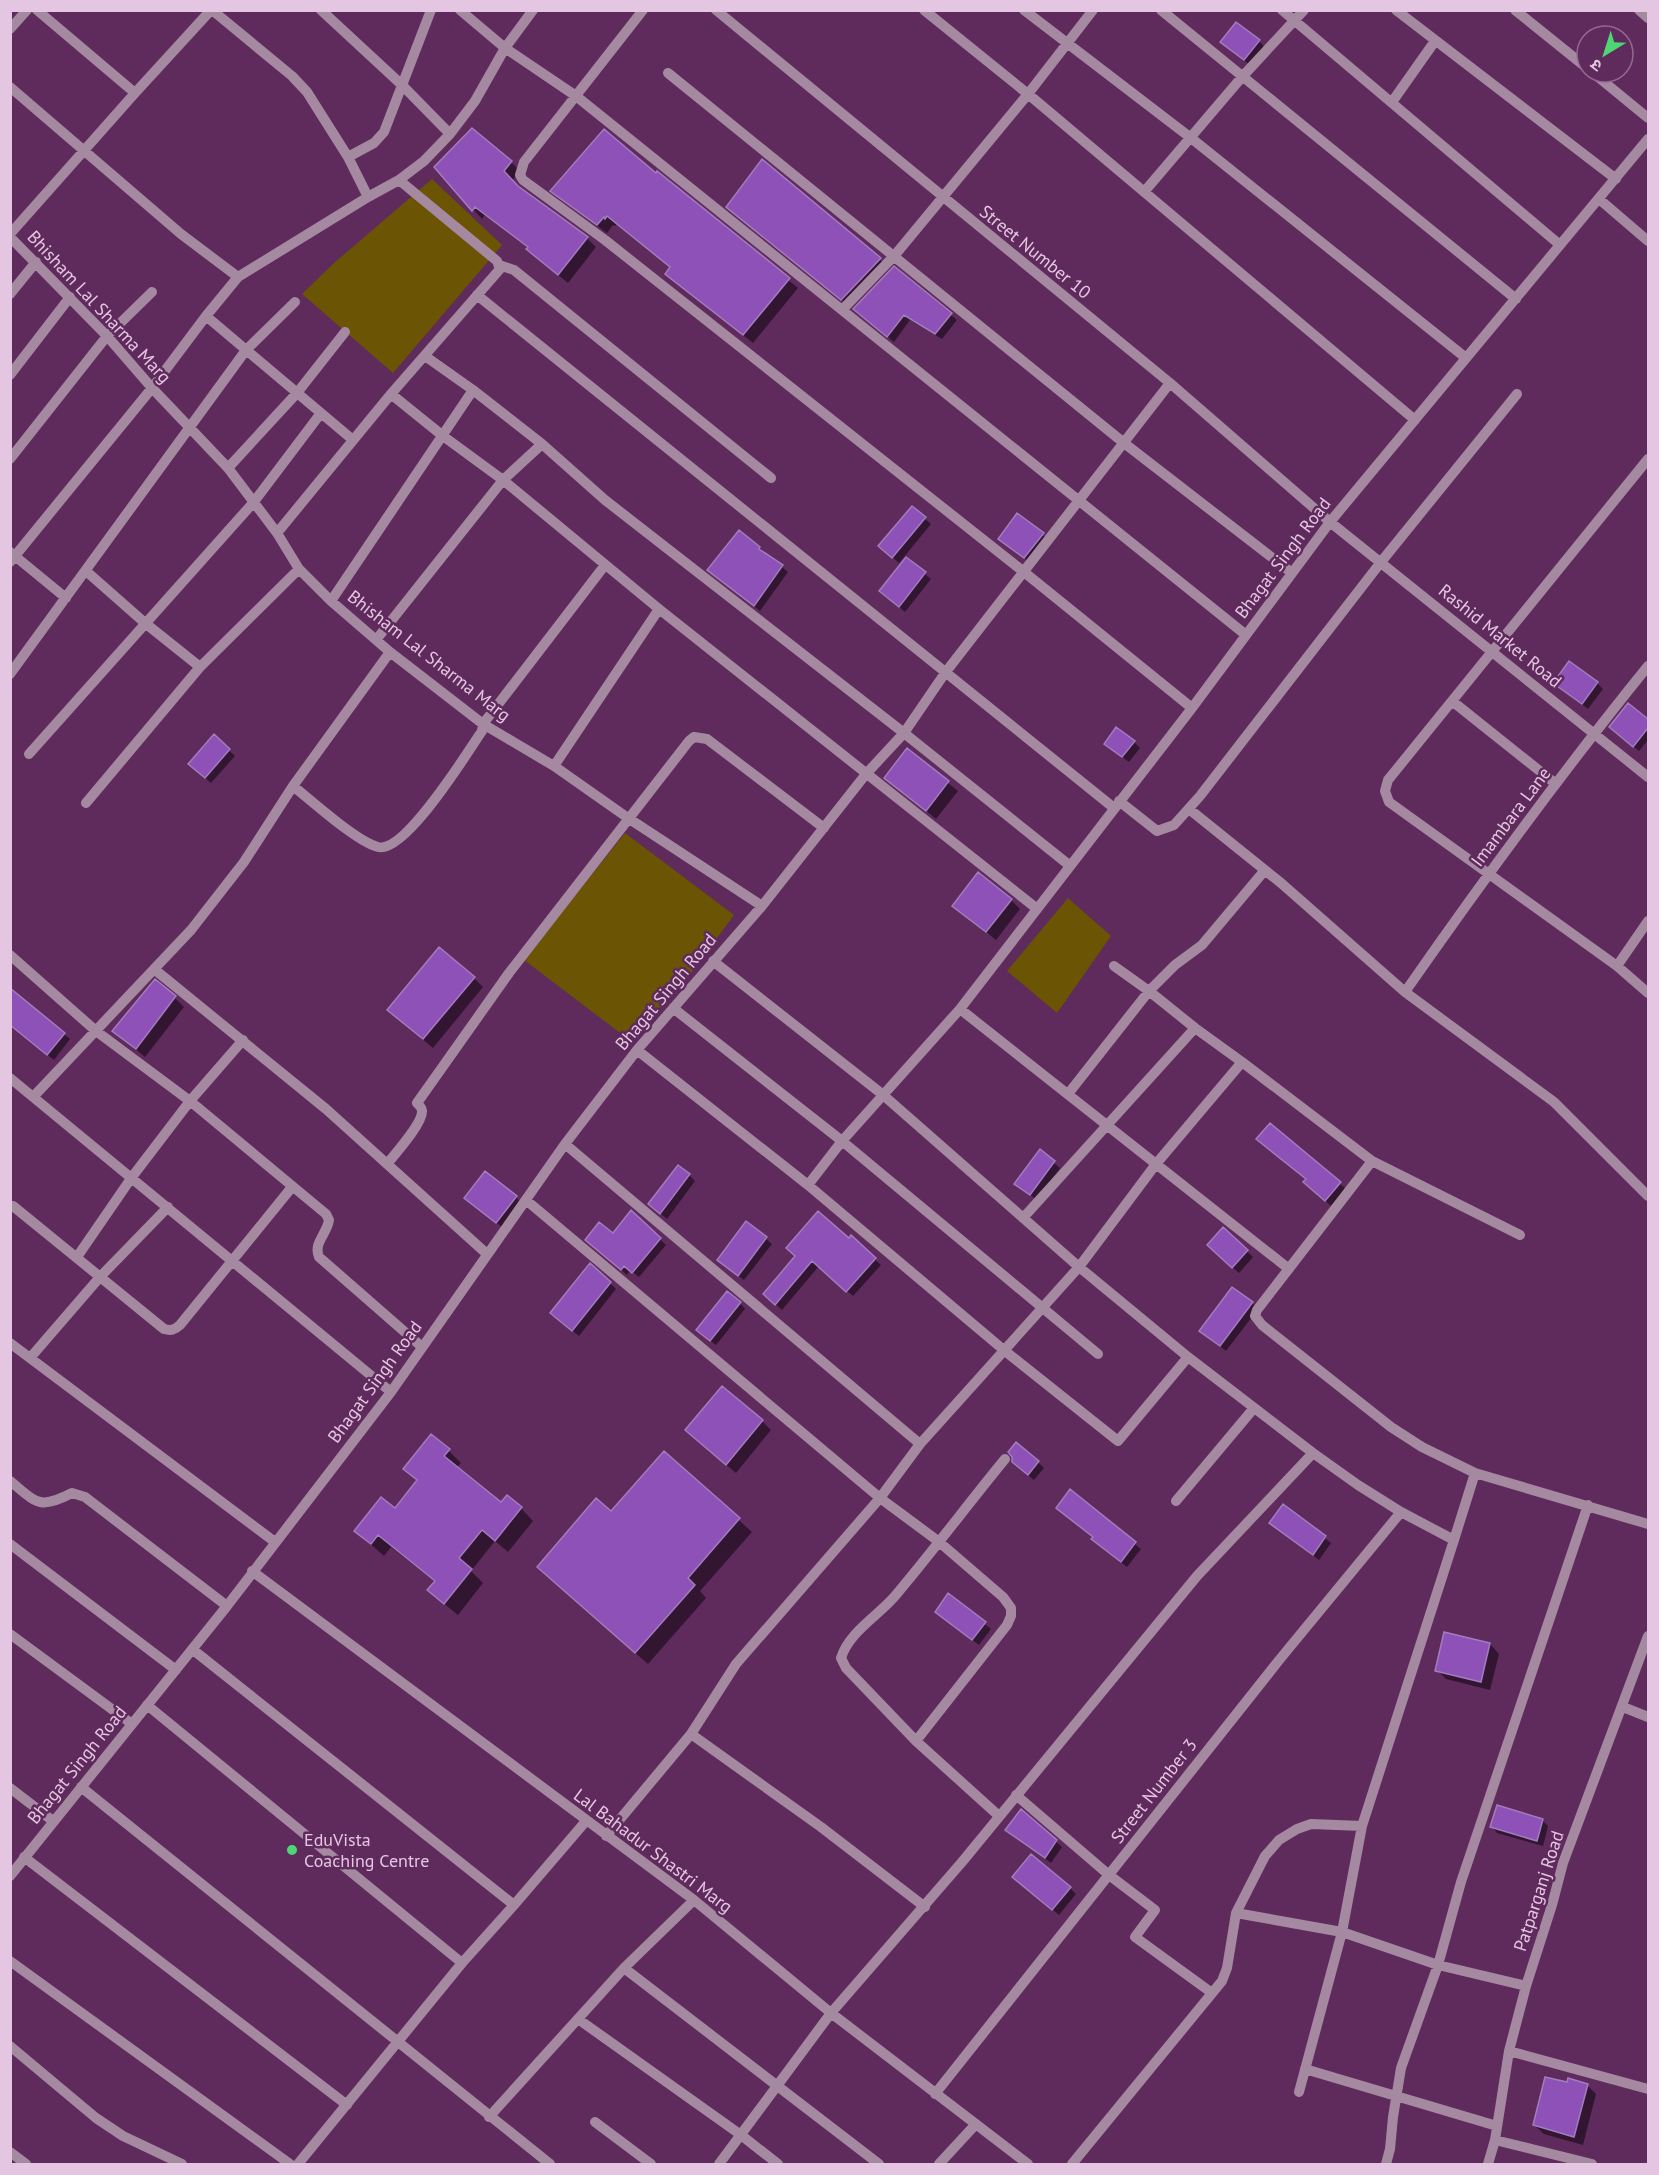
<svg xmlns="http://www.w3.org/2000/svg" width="1659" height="2175" font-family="'PT Sans','Noto Sans Devanagari',sans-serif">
<rect width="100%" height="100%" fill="#5f2a5c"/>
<path fill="#6b5404" d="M432,179L502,245L393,373L302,294L334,263Z
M625,833L734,915L683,984L628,1039L524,960Z
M1068,898L1111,936L1057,1013L1007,971Z"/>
<path fill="#0007" d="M1259,41L1264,47L1250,65L1228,48Z
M511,162L520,171L512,181L519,189L587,238L596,247L568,283L537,258L529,248L485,215L482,219L436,168Z
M657,173L798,288L753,343L676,282L672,268L617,224L615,226L613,225L607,233L561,199L553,191Z
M818,208L886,265L848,305L734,213Z
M895,268L957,320L942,339L910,320L894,342L861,315Z
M913,508L931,524L899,563L886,552Z
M1017,515L1049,540L1031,563L1000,539Z
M759,548L788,572L760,611L715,576Z
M906,559L931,579L905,612L887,597Z
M1597,683L1603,689L1588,709L1560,688Z
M1629,705L1648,721V740L1639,751L1617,732Z
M214,737L235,756L211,783L196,770Z
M1134,742L1140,748L1129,762L1112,749Z
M908,751L958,791L936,819L886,778Z
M1011,900L1020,909L996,940L954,906Z
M474,978L483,987L433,1048L399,1019Z
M17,995L70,1039L54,1060L10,1025Z
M175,998L184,1007L145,1057L114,1031Z
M1270,1125L1346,1189L1331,1206L1311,1187Z
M1040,1152L1060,1168L1037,1200L1022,1189Z
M689,1175L695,1181L667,1219L656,1210Z
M516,1197L521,1203L502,1227L472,1204Z
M631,1212L666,1245L639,1277L630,1270L627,1275L592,1245L613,1235Z
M747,1223L772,1244L744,1280L725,1266Z
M1223,1229L1253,1257L1239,1273L1214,1251Z
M851,1237L881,1265L853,1296L819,1266L782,1310L771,1300L797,1256Z
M610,1283L616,1289L579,1336L558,1319Z
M740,1303L745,1309L716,1345L704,1336Z
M1252,1303L1258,1309L1226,1351L1201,1331Z
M762,1421L771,1430L736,1473L696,1439Z
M448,1450L461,1463L456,1468L501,1504L521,1508L533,1521L508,1552L495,1541L471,1571L483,1583L458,1615L442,1602L435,1582L391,1547L384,1556L356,1531L395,1510L418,1482L405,1469Z
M664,1453L752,1532L700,1591L706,1598L648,1664L551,1579Z
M1038,1462L1044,1468L1034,1480L1019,1468Z
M1071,1492L1141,1549L1127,1567L1099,1545Z
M1283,1506L1331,1543L1319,1560L1277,1528Z
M949,1596L991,1629L979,1645L942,1617Z
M1445,1634L1490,1644L1499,1654L1490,1690L1446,1679L1437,1670Z
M1021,1811L1062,1847L1051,1863L1007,1830Z
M1543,1821L1548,1826L1543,1846L1497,1833L1492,1827Z
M1020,1882L1070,1888L1076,1894L1059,1915Z
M1568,2084L1587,2085L1596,2094L1583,2145L1544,2134L1534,2125Z"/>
<path fill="#8e51b7" stroke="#a27dbe" stroke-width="1.5" d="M1236,22L1260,40L1244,60L1220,42Z
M472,128L512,161L504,171L518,186L588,237L558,275L526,249L528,247L475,207L472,211L434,167Z
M604,129L656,173L657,171L790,278L743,335L665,274L670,267L607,216L605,219L604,217L597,225L550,191Z
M762,159L881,258L841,300L726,207Z
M894,266L952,313L935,334L904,315L887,337L853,309Z
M912,506L926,517L892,558L878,546Z
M1017,513L1044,533L1024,558L998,539Z
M739,530L760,547L759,549L783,565L754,606L707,570Z
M906,557L926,572L899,607L879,591Z
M1569,661L1598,682L1582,704L1553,683Z
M1628,703L1648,719V728L1633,747L1609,727Z
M1116,727L1135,741L1122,757L1104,744Z
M214,734L230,749L205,778L188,764Z
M907,748L949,781L926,811L884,778Z
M978,872L1012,899L986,932L952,906Z
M439,947L475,977L423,1039L387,1010Z
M155,979L176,996L136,1049L112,1031Z
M10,988L65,1033L47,1055L10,1025Z
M1270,1123L1341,1182L1325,1201L1303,1182L1306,1179L1256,1139Z
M1040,1149L1055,1161L1030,1195L1014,1184Z
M678,1165L690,1174L660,1214L648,1204Z
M485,1171L517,1196L496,1223L464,1198Z
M631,1210L661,1238L632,1273L624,1266L621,1270L585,1240L599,1222L613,1233Z
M818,1211L849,1238L851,1235L876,1258L846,1292L812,1261L775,1305L763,1294L795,1256L786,1248Z
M746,1221L767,1237L738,1276L717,1260Z
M1223,1227L1248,1250L1232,1268L1207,1245Z
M590,1263L611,1282L572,1331L550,1313Z
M1232,1287L1253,1302L1220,1346L1199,1331Z
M727,1291L741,1302L710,1341L696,1330Z
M722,1386L763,1420L726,1465L685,1430Z
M431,1434L450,1449L444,1456L501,1502L507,1495L522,1507L495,1541L482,1530L459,1558L472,1569L444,1604L427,1590L435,1581L378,1535L371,1544L354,1531L381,1497L395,1508L417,1480L403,1469Z
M1016,1442L1039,1461L1028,1475L1012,1462V1457L1008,1452Z
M664,1451L740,1518L688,1578L695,1585L635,1653L537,1567L596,1498L611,1511Z
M1070,1489L1136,1542L1121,1562L1091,1539L1093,1537L1056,1508Z
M1283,1504L1326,1536L1313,1555L1269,1523Z
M948,1593L986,1622L972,1640L935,1612Z
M1444,1632L1490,1643L1481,1682L1435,1671Z
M1497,1805L1543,1819L1537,1841L1490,1827Z
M1021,1809L1057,1840L1045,1858L1005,1830Z
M1031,1854L1071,1887L1052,1910L1012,1877Z
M1545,2077L1567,2082L1568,2078L1588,2084L1574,2137L1533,2125Z"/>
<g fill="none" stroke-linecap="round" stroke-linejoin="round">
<path stroke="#a489a1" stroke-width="10" d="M37,10L135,93
M212,10L292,76L307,92L348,157
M321,10L402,85L450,134
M460,10L505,48L576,96L1246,635
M643,10L524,162L520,175L523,180L605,240L1024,572L1192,708
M716,10L1170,383L1330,522L1648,777
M924,10L1028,94L1415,420
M1024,10L1191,138L1466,358
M1161,10L1516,299
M1282,10L1560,245
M1396,10L1616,179
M1515,10L1587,68
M1639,10L1648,18
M10,29L27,10
M1592,72L1648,118
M668,73L1124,443L1292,573
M10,87L181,234L238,277
M1392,102L1435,41
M1144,192L1242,77L1304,10
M368,197L399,180L424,161L450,134L475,101L505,48L533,10
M1599,199L1648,241
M10,234L135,93L211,10
M10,237L107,336L152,388L228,468L277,533L299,569L331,601L390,652L483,724L554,766L628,818L762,906
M499,265L514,270L771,478
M10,294L36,262
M477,295L1114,808
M843,309L895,255L1028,94L1093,10
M206,316L353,440
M425,356L473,390L542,444L605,500L904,733L1069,865
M10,375L70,297
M391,394L443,436L503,480L659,609L1036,908
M10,459L107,336L152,292
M1648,459L1388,780L1385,791L1389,802L1617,966L1648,993
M228,468L297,393L345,332
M277,533L391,394L500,269L497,261L399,180
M10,552L66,598
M10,562L152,388L206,316L238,277L368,197L348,157L374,143L384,132L431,10
M86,571L145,623L200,667
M331,601L473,390
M376,640L503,480L542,444
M10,674L246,350L295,302
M1452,701L1556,784
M29,754L253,503L321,413
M554,766L659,609
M293,786C312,801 357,842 378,847C405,854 467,753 482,731L483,724L605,565
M1119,801L1157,831L1174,825L1200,796L1381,562L1517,394
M86,803L200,667L299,569
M1189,809L1281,883L1405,992L1554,1102L1648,1196
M10,955L96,1031L190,1101L326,1214L329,1220C327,1234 313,1243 319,1257L422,1347
M713,961L882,1094L1079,1267L1188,1357L1313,1453L1358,1485L1401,1512L1454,1540L1475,1473L1648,1524
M1114,966L1149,991L1175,965L1202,945L1265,870
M1617,966L1648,921
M154,969L326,1109L487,1254
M1405,992C1483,880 1563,771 1648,666
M673,1008L842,1141L1098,1354
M960,1009L1289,1269
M637,1050L808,1185L1005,1351L1118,1441L1188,1357
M10,1078L391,1392
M1068,1094L1149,991L1195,1028
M34,1096L191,930L244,862L293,786L390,652
M565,1144L920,1444
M387,1164C395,1154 423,1123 422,1111C422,1108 419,1105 417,1103L509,973L689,741L694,737L707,739L824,828
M808,1185L842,1141L960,1009L1192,708L1330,522L1648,139
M526,1200L880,1498L938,1541L1003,1597L1011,1608V1616L1007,1625L916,1741
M13,1206L164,1329C171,1331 174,1330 180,1325L292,1187
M1023,1218L1195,1028L1242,1062
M77,1257L132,1177L190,1101L243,1040
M10,1343L275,1542
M30,1358L100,1277L168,1207
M1475,1473L1422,1447L1391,1427L1262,1325L1255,1316L1257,1310L1372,1161L1520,1235
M10,1481C37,1503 39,1510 72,1493L85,1497L227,1606
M1176,1501L1254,1408
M10,1544L176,1670
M252,1571L694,1900L831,2013L1028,2164
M10,1634L132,1724
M192,1649L514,1905
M147,1705L462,1963
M1623,1707L1648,1717
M691,1734L821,1827L925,1907
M81,1787L550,2164
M10,1788L53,1821
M1016,1795L1109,1875L1155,1910L1135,1937L1212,1993
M999,1816L916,1741L846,1668L841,1658C849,1632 878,1616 895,1596C933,1551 968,1504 1005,1459
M606,1836L691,1734L736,1664L880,1498L920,1444L1079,1267L1156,1164L1242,1062L1372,1161
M24,1857L347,2105
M10,1876L227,1606L391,1392L565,1144L637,1050L762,906L866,774L904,733L945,673L1170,383
M1236,1913L1342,1932L1438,1965L1526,1986
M10,1961L290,2164
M624,1968L879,2164
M578,2019L741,2135L778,2164
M10,2046L96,2118L123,2136L182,2164
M1509,2051L1648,2089
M1305,2069L1497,2126
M1299,2092L1342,1932L1362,1826L1454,1540
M935,2094L1280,1659L1401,1512
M489,2117L624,1968L694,1900
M595,2122L651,2164
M1495,2140L1592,2164
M10,2152L26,2164
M298,2164L462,1963L514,1905L586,1821
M719,2164L831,2013L962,1862L1197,1576L1313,1453
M939,2164L976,2124
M1072,2164L1222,1981L1227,1968L1236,1913L1265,1856L1279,1840L1297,1829L1311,1824L1362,1826
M1386,2164L1390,2149L1393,2117L1401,2068L1438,1965L1461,1882L1588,1505
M1488,2164L1495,2140L1509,2051L1526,1986L1552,1905L1563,1863L1648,1636"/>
</g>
<circle fill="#4ed675" stroke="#5f2a5c" stroke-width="2" cx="292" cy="1850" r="6"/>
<g text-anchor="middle" stroke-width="5" stroke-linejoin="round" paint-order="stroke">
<g font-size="18" fill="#e5c6e2" stroke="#5f2a5c">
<text transform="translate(1035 252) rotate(39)" y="6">Street Number 10</text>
<text transform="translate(99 307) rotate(47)" y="6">Bhisham Lal Sharma Marg</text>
<text transform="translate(1283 558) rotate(-53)" y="6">Bhagat Singh Road</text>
<text transform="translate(1500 636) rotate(39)" y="6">Rashid Market Road</text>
<text transform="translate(429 656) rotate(38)" y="6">Bhisham Lal Sharma Marg</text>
<text transform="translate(1511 817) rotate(-53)" y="6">Imambara Lane</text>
<text transform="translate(666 992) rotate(-50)" y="6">Bhagat Singh Road</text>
<text transform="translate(375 1382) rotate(-54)" y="6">Bhagat Singh Road</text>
<text transform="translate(77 1765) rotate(-51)" y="6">Bhagat Singh Road</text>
<text transform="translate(1154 1791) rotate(-52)" y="6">Street Number 3</text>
<text transform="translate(653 1851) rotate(37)" y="6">Lal Bahadur Shastri Marg</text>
<text transform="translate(1539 1891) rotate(-72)" y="6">Patparganj Road</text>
</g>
<g font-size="18" fill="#e5c6e2" stroke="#5f2a5c" text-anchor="start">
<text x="304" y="1846">EduVista<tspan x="304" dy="21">Coaching Centre</tspan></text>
</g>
</g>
<rect width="1659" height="2175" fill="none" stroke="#e5c6e2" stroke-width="24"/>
<g transform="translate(1605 54) rotate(218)"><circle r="28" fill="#5f2a5c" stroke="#956892" stroke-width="1.5"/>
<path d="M0-4.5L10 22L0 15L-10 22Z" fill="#4ed675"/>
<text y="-9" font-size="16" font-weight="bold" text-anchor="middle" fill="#e5c6e2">उ</text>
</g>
</svg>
